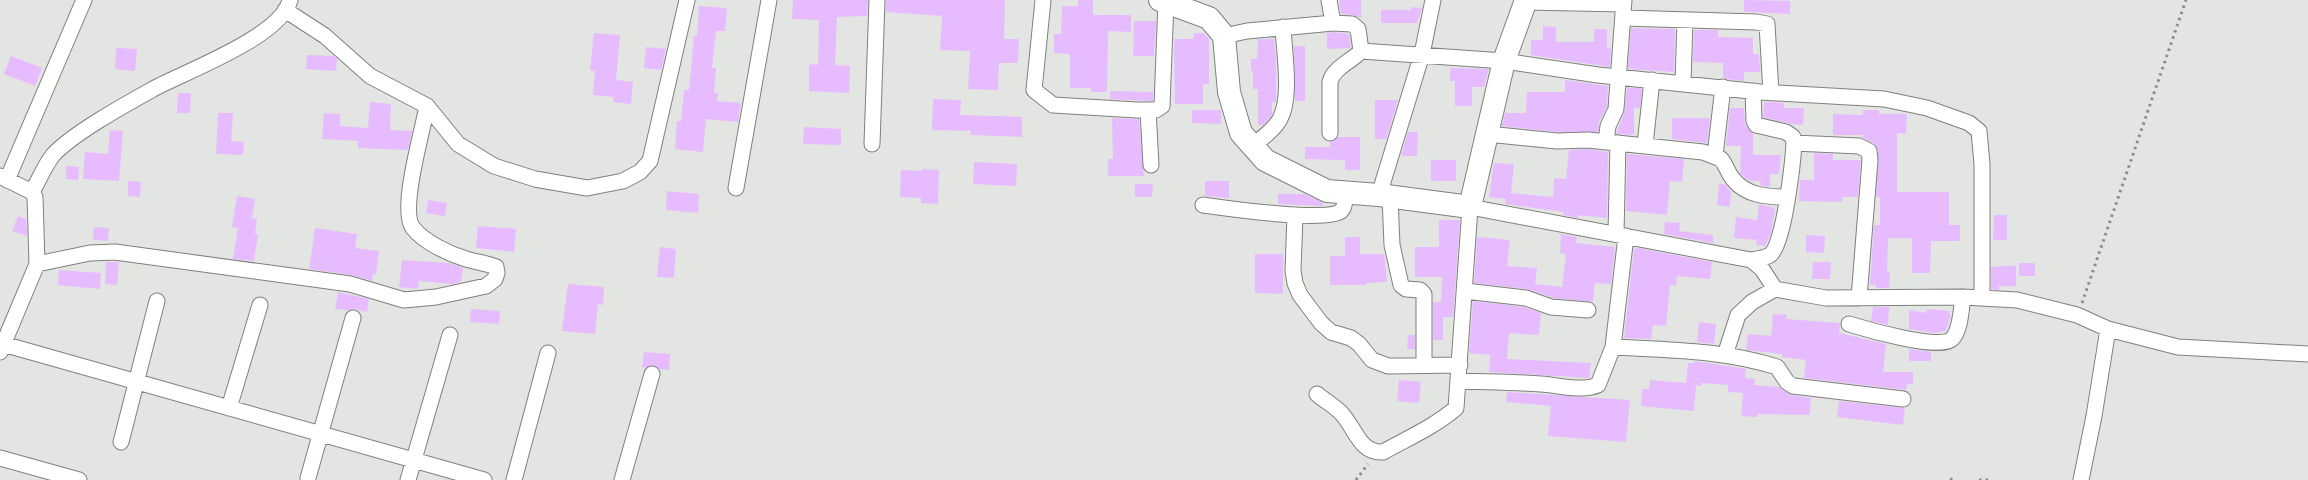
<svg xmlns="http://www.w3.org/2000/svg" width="2308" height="480" font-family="Raleway,sans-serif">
<rect width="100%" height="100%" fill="#e3e5e2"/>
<path fill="#e7bbff" d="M793,0H868L867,16L837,17L835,65L850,66L849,93L809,91V64L818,65L819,20L792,19Z
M886,0H1005L1004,39H1019L1018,63H999L998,90L968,89L970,51L940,50L942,16L886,12Z
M1078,0H1093V15H1131V32L1108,31L1107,92H1091V88H1070V54L1054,53V34H1061L1062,6H1078Z
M1339,0H1361V18L1352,15L1341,14Z
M1744,0L1790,1V14L1744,12Z
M699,6L727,8L725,31H716L712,68H716L714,93H718L717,101L741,103L738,122L706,119L703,152L675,149L677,121H681L684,90H689L694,36H697Z
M1411,7L1422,8L1417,23H1381V10H1411Z
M1134,21H1156L1154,56H1133Z
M1543,26L1556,27V42H1594V29H1607V48H1611L1610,67L1531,55V40H1543Z
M1631,28L1675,29L1674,72L1628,69Z
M1694,30H1718V37L1753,38V54H1759L1760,72H1744V81L1728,79L1723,78V63L1693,62Z
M1333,32L1349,34L1351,48L1327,49V33Z
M594,33L620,35L616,80L633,82L631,104L613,102L614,97L593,95L595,71L590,70Z
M1194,33H1204L1209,39V84H1203V104H1175L1174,39H1193Z
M1258,39H1274L1276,62V102H1272V115L1263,125H1258V89H1253V71H1251V59H1257Z
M1294,46H1305V101H1295Z
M646,47L666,49L661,70L644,68Z
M116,48L137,49L135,71L115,69Z
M307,55L334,56L337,59L336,71L306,69Z
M11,56L42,68L35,86L4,74Z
M1450,68L1489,69L1484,87H1472V106H1455V81H1450Z
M1565,80L1608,86L1607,107L1599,122L1598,132H1557L1502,126L1505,113H1526L1527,92H1565Z
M1627,87L1642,89L1640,108H1634V135L1616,134L1625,110Z
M1110,91L1153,92V101L1110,99Z
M178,93H191L190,113H177Z
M933,99L961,100L960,115L1022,117V137L970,135L971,131L932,130Z
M1375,100H1398L1386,139H1375Z
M370,102L391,104L390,130L412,131L408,150L358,148V141L322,139L324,113L340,114V126L368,128Z
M1764,102L1784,103V108H1804L1803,125L1791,124L1763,117Z
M1730,108H1744L1745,125L1753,134V155H1781L1779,174H1770V187L1760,185L1761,181H1750L1745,178L1740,173L1741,146H1726Z
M1192,110H1221V124L1192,123Z
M1863,110H1879V114H1907L1906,134L1897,133V192H1949V225H1960V241H1931L1930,273H1912V238H1888L1887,271L1890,272L1889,288H1876V285H1870L1874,225H1880V197H1876L1878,150L1874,143L1863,138V135H1833V114L1863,115Z
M218,113H233L231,141L244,142L243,155L216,154Z
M1112,118L1139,119L1144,176H1108V159H1113Z
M1672,118H1710L1707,143L1672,139Z
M804,127L841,129V145L803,144Z
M110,130L123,131L119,181L83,179L85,152L108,154Z
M1408,132H1418L1417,156H1401Z
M1338,137H1360V170H1345V160L1305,159V147H1330V142Z
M1588,149L1608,152L1607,218L1579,215L1578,218L1563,215L1564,212L1505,204L1506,199L1489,197L1494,163L1514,164L1511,193L1553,197L1554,178L1566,179L1569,150Z
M1814,153L1833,154V160H1861L1858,197H1842V202L1799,201L1800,180H1814Z
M1627,154L1684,159L1682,182L1670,181L1667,215L1626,211Z
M1431,160H1456V181H1431Z
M974,162L1017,164L1016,186L973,184Z
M66,166L79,167L78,180L66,179Z
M922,169L939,170L938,204L921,203V198L900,197L901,170L922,171Z
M128,181L141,182L140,197L128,196Z
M1205,181H1229V198L1205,196Z
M1135,184H1153L1152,197H1135Z
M1719,184H1725L1731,191L1730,207L1717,205Z
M667,191L699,194L698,213L666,210Z
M1278,194H1304L1323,203V206L1278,204Z
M237,196L255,199L252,218L257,219L255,234L258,235L254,261L233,259L238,228L232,227Z
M428,200L447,203L445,216L426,213Z
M1759,204L1775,208L1771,233L1765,246L1756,245L1757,240L1734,238L1736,217L1757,220Z
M1994,215H2007V240H1993Z
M18,216L26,219L27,236L12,231Z
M1439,220H1460L1453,317H1443V340H1433V302H1441L1442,277H1415V247H1439Z
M1665,222L1680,223L1679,231L1713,235V243L1664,234Z
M478,226L516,229L514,252L476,248Z
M94,227L109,228L108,241L93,240Z
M315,228L357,234L355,248L379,251L376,274H373L372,281L351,275L309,269Z
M1561,234L1577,237L1576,243L1615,247L1611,284L1595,283L1593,302L1553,298L1527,289L1474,283L1477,237L1510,240L1507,266L1537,268L1535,284L1562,287L1566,254L1560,253Z
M1806,235L1825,236L1824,253L1806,252Z
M1345,237H1360V254H1384L1387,282L1366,283V285H1330V256H1345Z
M660,247L676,249L674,278L657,277Z
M1638,248L1712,262L1710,279L1677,276L1676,286L1670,285L1666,326L1653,325L1651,339L1624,338L1634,249Z
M1255,254H1283V294L1255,293Z
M402,260L449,263L463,268L461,282L452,284L419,281L418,289L399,287Z
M106,262H119L117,285L105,284Z
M1813,262H1831L1830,279H1812Z
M2019,263H2035V276H2019Z
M2003,266H2016V286H1999V290L1991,289V267Z
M59,270L101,273L100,289L58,285Z
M568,284L604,287L603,305L598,304L595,334L562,331Z
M338,292L369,299L367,312L355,309L348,310L335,309Z
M1473,301L1524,307L1541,313L1539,335L1509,333L1507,359L1591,363L1589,378L1489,372L1490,355L1469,353Z
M1873,307H1889L1888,325L1871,321Z
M471,309L500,311L499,324L470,322Z
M1927,309L1949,311V314L1951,315L1946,331L1934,333L1909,329V310L1926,313Z
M1773,314L1787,315L1786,319L1840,323L1839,333L1886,344L1883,372H1913V384H1907L1906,390L1804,378L1806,360L1782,357V354L1746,350L1748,334L1771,336Z
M1699,322L1716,324L1714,344L1697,342Z
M1408,335H1415V349H1407Z
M1909,349L1931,352V361H1909Z
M644,352L670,354L669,370L660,369L654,365L642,368Z
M1695,361L1746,369L1745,378L1755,379L1754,385L1779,387L1791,395L1811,398L1810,415L1758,414L1757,417L1741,416L1743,393L1728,392V385L1702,383V386L1696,385L1694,411L1641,406L1642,389H1649L1650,380L1686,383L1688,363H1695Z
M1399,380L1421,382L1419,403L1397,401Z
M1507,392L1630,400L1626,442L1548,436L1551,406L1506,402Z
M1839,401L1905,408L1903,425L1837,417Z"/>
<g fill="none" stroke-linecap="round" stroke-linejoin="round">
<g stroke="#7e807d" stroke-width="17">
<path id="minor" d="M1043,0L1034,90L1053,105L1137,110H1156L1162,106L1166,0
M1329,0L1333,23L1352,24L1358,29L1361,51
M1526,2L1623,4
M1623,18L1756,22L1767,24L1771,93
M1224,36L1247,31L1333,23
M1683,83L1685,20
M427,106L458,144L494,166L535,179L587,188L623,181L640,172L650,161L687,0
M1148,110L1151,165
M1330,133V82C1333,68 1352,61 1361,51L1504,61L1598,75L1760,92L1884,99L1927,108L1969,123L1979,131L1982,164V298
M1487,134L1557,141L1588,140L1703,152L1721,159C1726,165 1728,173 1733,179C1746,196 1768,197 1787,197
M1606,142L1608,126L1616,109L1624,0
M1794,143L1859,146L1869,151L1870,160L1859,298
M872,144L877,0
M1645,145L1652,80
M1252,146C1261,139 1274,130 1280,119C1292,97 1284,52 1283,27
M1715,155L1723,87
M0,176L32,192
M7,180L84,0
M736,188L769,0
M1379,195L1422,54L1433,0
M1390,197L1392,245L1401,285L1406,289L1420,290L1424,294V365
M1203,205C1225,208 1328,223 1341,211C1346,206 1345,198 1344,192
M1295,215L1293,271L1295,283L1300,295L1321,323L1331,332L1351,338L1359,344L1372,360L1388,366L1460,365
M1616,234L1618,143
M1751,260L1762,269L1775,289
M37,264L90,253L115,252L350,284L404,300L436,297L486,286L495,279L497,273L496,267C486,263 475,262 466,259C449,254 424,242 413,228C399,210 423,130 427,106L370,76L325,36L285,10
M1465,291L1526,298L1551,307L1588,310
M1849,324C1865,329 1941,351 1952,339C1961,330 1961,308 1963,297
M3,344L484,480
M1613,347C1668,350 1724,350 1777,367L1787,382L1793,386L1903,399
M0,352L37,264L35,197L32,192C39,180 45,165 53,155C73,133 128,103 155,88C187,71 282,36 290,0
M1725,355L1738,315L1752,302L1775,289L1826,298L1963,297L2017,300L2077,315L2108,329L2178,347L2308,354
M1459,381C1486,382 1513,382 1541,384C1558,385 1582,392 1598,385L1613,347L1626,236
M1317,394C1325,401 1336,407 1342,414C1355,428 1360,454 1383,452C1408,438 1434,427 1456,408L1470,207L1751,260C1757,259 1765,258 1770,255C1784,246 1793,161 1794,143L1793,137L1786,132L1756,125L1754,121L1753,91
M229,408L260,305
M121,442L157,301
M0,458L79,480
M308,478L353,318
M408,480L450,335
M514,480L548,353
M622,480L652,374
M2081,480L2094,416L2108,329"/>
</g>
<g stroke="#7e807d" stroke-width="24">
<path id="secondary" d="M1160,0L1209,18L1224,36L1229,92L1241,133L1265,160L1327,191L1379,195L1470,207L1504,61L1526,0"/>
</g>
<path stroke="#8c8d8b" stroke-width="3" stroke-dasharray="2.5 4" stroke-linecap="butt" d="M2082,303L2186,0
M1950,479L1955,480
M1356,480L1368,464
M1979,480H1990"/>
<use href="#minor" stroke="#fff" stroke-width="15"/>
<use href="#secondary" stroke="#fff" stroke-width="22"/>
</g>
</svg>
